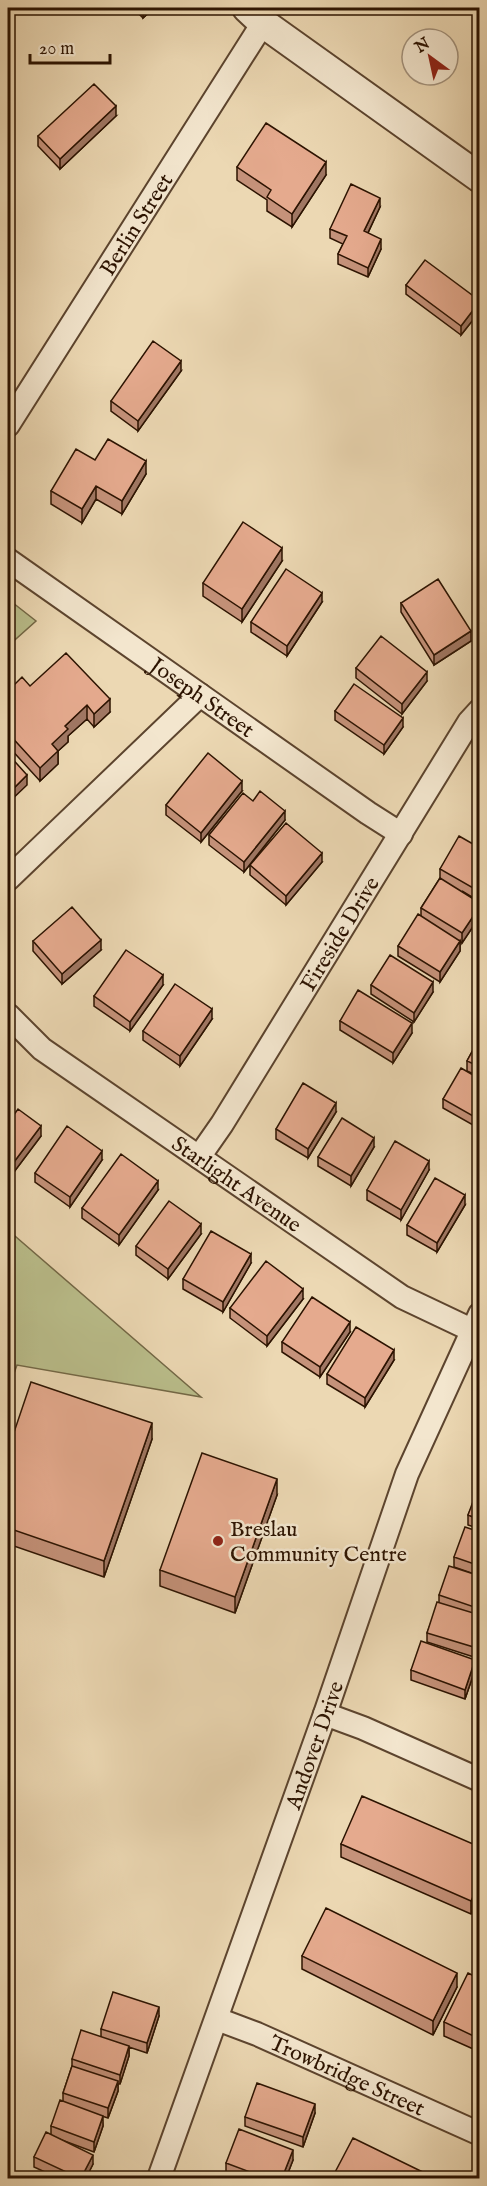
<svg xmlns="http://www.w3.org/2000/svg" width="487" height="2186" font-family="'IM FELL English',serif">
<rect width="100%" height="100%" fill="#ecd8b3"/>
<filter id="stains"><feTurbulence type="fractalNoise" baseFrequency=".00333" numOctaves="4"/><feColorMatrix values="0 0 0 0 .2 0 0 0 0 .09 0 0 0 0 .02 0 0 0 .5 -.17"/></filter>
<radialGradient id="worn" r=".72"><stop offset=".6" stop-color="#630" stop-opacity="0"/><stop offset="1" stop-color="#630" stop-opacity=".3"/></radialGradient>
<path fill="#babe8b" stroke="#736846" stroke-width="1.5" d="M8,599L36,621L8,646Z
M8,1230L201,1397L17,1365L8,1390Z"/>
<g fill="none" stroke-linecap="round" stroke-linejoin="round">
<g stroke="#5c442e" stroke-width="26">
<g id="minor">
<path id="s1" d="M8,425L263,23"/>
<path id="s2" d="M8,560L368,813L401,834"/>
<path d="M8,879L200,695"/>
<path id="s3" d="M8,1015L42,1049L402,1297L480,1334"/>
<path id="s4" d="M199,1157L222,1124L469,722L480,710"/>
<path d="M325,1714L363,1728L480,1780"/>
<path id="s5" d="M217,2019L257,2034L480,2134"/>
<path id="s6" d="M159,2178L325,1714L407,1474L480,1314"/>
</g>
</g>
<g stroke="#5c442e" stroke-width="32">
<path id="tertiary" d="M247,8L263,23L480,178"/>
</g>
<use href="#minor" stroke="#f3e6ce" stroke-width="22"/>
<use href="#tertiary" stroke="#f3e6ce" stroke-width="28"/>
</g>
<path fill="#c5927a" stroke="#2c1301" stroke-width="1.5" d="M133,8H154L143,18Z
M116,116L60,169L38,146V136Z
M237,167L326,175L292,227L267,211V200L237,180Z
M380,207L368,233L381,249L368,277L338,264V254L343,244L330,238V229Z
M406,285L480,311L461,335L406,294Z
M181,371L138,431L111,411V401Z
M95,460L146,474L122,514L96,499L82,523L51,504V491Z
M282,561L242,622L203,596V583Z
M480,570V599L477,580V571Z
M322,602L287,656L251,632V622Z
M401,603L471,641L434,665L401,612Z
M356,668L427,681L402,714L356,678Z
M30,686L110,712L94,727L87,719L68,736V742L58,751V764L40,781L8,746V691Z
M335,711L403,727L384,754L335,720Z
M242,791L201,842L166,815V805Z
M253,801L285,820L244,872L209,845V835Z
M480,848V902L462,891L480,903V916L462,943L460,941V951L440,982L398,956V946L421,917V908L440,878V869Z
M322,862L286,905L250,875V865Z
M33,941L101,950L62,984L33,951Z
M163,985L130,1031L94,1006V996Z
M371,985L433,992L414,1022L371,994Z
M212,1019L180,1066L143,1040V1031Z
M340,1021L412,1033L393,1063L340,1030Z
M480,1037V1077L467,1071V1061Z
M480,1079V1129L443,1108V1099Z
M336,1112L308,1158L276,1139V1129Z
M8,1123L41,1136L14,1172L8,1167Z
M374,1147L351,1186L318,1166V1157Z
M102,1160L70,1207L35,1182V1173Z
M429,1170L401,1220L367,1200V1190Z
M158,1190L119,1245L82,1218V1208Z
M465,1205L437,1252L407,1235V1225Z
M201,1234L168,1279L136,1255V1246Z
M251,1263L223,1312L183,1289V1279Z
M303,1299L267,1346L230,1318V1308Z
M350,1332L320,1377L282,1352V1342Z
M394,1360L365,1407L327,1384V1374Z
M152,1439L104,1577L8,1544V1450Z
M480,1489V1529L468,1525V1515Z
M277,1495L235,1613L160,1586V1570Z
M480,1532V1576L454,1567V1557Z
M480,1576V1650L477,1658L427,1642V1633L439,1602V1595Z
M411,1670H475L465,1699L411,1680Z
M341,1844L480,1847V1894L471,1914L341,1857Z
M302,1956L457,1987L433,2035L302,1969Z
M480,1979V2052L444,2036V2022Z
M159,2016L147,2053L129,2047V2056L120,2084H118V2091L108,2118L102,2116L103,2126L94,2152L59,2139L93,2164L86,2178H58L34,2167V2157L51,2134V2126L63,2101V2093L72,2066V2059L101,2037V2029Z
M315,2113L303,2147L245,2126V2117Z
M293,2160L286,2178H241L226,2173V2163Z"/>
<path fill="#a07763" stroke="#2c1301" stroke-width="1.5" d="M143,8H154L143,18Z
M116,106V116L60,169V159Z
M326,162V175L292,227V214Z
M380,198V207L364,241V231Z
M381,239V249L368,277V268Z
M480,301V311L461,335V326Z
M181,361V371L138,431V421Z
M146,461V474L122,514V501Z
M96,486V499L82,523V509Z
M282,548V561L242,622V609Z
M322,593V602L287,656V646Z
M471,631V641L434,665V655Z
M427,672V681L402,714V704Z
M110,699V712L94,727V714Z
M87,705V719L68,736V742L58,751V764L40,781V768L52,744L65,726Z
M403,718V727L384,754V745Z
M27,775V785L8,803V794Z
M242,781V791L201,842V833Z
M285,811V820L244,872V862Z
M322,853V862L286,905V896Z
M480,906V916L462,943V933Z
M101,940V950L62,984V974Z
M460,941V951L440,982V972Z
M163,975V985L130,1031V1022Z
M433,982V992L414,1022V1013Z
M212,1009V1019L180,1066V1056Z
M412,1023V1033L393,1063V1053Z
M336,1103V1112L308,1158V1149Z
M41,1126V1136L14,1172V1162Z
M374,1138V1147L351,1186V1176Z
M102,1151V1160L70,1207V1197Z
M429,1161V1170L401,1220V1210Z
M158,1181V1190L119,1245V1235Z
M465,1195V1205L437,1252V1243Z
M201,1224V1234L168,1279V1269Z
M251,1254V1263L223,1312V1302Z
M303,1289V1299L267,1346V1336Z
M350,1322V1332L320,1377V1367Z
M394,1350V1360L365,1407V1398Z
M152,1423V1439L104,1577V1561Z
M277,1479V1495L235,1613V1597Z
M480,1640V1650L477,1658V1648Z
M475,1660V1670L465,1699V1690Z
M480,1881V1894L471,1914V1901Z
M457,1973V1987L433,2035V2021Z
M159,2007V2016L147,2053V2043Z
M129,2046V2056L120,2084V2075Z
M118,2081V2091L108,2118V2108Z
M315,2104V2113L303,2147V2137Z
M103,2116V2126L94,2152V2142Z
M293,2150V2160L286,2178H282Z
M93,2155V2164L86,2178H81Z"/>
<path fill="#e5aa8e" stroke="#2c1301" stroke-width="1.5" d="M94,84L116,106L60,159L38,136Z
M266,123L326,162L292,214L267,197L271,190L237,167Z
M351,184L380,198L364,231L381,239L368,268L338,254L347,236L330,229Z
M425,260L480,301L461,326L406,285Z
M153,341L181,361L138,421L111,401Z
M108,439L146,461L122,501L96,486L82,509L51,491L76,449L95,460Z
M243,522L282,548L242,609L203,583Z
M286,569L322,593L287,646L251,622Z
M480,570V589L477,571Z
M438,579L471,631L434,655L401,603Z
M381,636L427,672L402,704L356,668Z
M66,653L110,699L94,714L87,705L65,726L68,729L52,744L58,751L40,768L8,733V691L22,677L30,686Z
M354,684L403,718L384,745L335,711Z
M208,753L242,781L201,833L166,805Z
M8,754L27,775L8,794Z
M260,791L285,811L244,862L209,835L243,793L253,801Z
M286,823L322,853L286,896L250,865Z
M459,836L480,848V892L440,869Z
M440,878L480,903V906L462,933L421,908Z
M72,907L101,940L62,974L33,941Z
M418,914L460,941L440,972L398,946Z
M126,950L163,975L130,1022L94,996Z
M390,955L433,982L414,1013L371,985Z
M175,984L212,1009L180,1056L143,1031Z
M358,990L412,1023L393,1053L340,1021Z
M480,1037V1067L467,1061Z
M461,1068L480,1079V1120L443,1099Z
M303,1083L336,1103L308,1149L276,1129Z
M18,1109L41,1126L14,1162L8,1158V1123Z
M342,1118L374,1138L351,1176L318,1157Z
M67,1126L102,1151L70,1197L35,1173Z
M395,1141L429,1161L401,1210L367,1190Z
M121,1154L158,1181L119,1235L82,1208Z
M435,1178L465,1195L437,1243L407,1225Z
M169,1201L201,1224L168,1269L136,1246Z
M211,1231L251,1254L223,1302L183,1279Z
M266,1261L303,1289L267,1336L230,1308Z
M312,1297L350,1322L320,1367L282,1342Z
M356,1327L394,1350L365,1398L327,1374Z
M31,1382L152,1423L104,1561L8,1528V1450Z
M202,1453L277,1479L235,1597L160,1570Z
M478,1488L480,1489V1520L468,1515Z
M465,1527L480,1532V1566L454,1557Z
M449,1566L480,1576V1609L439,1595Z
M437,1602L480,1615V1640L477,1648L427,1633Z
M421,1641L475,1660L465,1690L411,1670Z
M362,1796L480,1847V1881L471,1901L341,1844Z
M326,1908L457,1973L433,2021L302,1956Z
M468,1973L480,1979V2039L444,2022Z
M113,1992L159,2007L147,2043L101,2029Z
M81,2030L129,2046L120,2075L72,2059Z
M72,2066L118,2081L108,2108L63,2093Z
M257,2083L315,2104L303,2137L245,2117Z
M60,2100L103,2116L94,2142L51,2126Z
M239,2129L293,2150L282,2178H266L226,2163Z
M46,2132L93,2155L81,2178H79L34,2157Z
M353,2138L435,2178H332Z"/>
<circle fill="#8f2418" stroke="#f3e6ce" stroke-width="2" cx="218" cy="1541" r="6"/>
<g text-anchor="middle" stroke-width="5" stroke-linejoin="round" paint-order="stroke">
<g font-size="22" fill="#2c1301" stroke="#f3e6ce">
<text dy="8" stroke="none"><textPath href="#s1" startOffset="238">Berlin Street</textPath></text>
<text dy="8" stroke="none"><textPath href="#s2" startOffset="238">Joseph Street</textPath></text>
<text dy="8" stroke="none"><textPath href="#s4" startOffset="264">Fireside Drive</textPath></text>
<text dy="8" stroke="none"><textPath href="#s3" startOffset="285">Starlight Avenue</textPath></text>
<text dy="8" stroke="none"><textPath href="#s6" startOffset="460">Andover Drive</textPath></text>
<text dy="8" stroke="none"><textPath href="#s5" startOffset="142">Trowbridge Street</textPath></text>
</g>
<g font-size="22" fill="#2c1301" stroke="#f3e6ce" text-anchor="start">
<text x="230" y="1536">Breslau<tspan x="230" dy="25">Community Centre</tspan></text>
</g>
</g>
<rect width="487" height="2186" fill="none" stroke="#ecd8b3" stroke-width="30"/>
<rect x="9" y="9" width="469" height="2168" fill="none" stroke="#2c1301" stroke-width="3"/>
<rect x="15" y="15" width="457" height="2156" fill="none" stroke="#2c1301" stroke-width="1.5"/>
<g transform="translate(430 57) rotate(327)"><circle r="28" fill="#f3e6ce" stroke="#a3927c" stroke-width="1.5"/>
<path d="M0-4.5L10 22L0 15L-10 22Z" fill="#8f2418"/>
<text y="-9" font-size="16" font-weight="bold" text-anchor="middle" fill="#2c1301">N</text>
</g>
<path d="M30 54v9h80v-9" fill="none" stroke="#2c1301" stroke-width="3"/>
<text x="39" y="54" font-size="18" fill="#2c1301" stroke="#f3e6ce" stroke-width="4.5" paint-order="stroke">20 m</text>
<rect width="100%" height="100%" filter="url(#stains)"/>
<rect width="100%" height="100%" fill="url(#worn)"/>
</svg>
